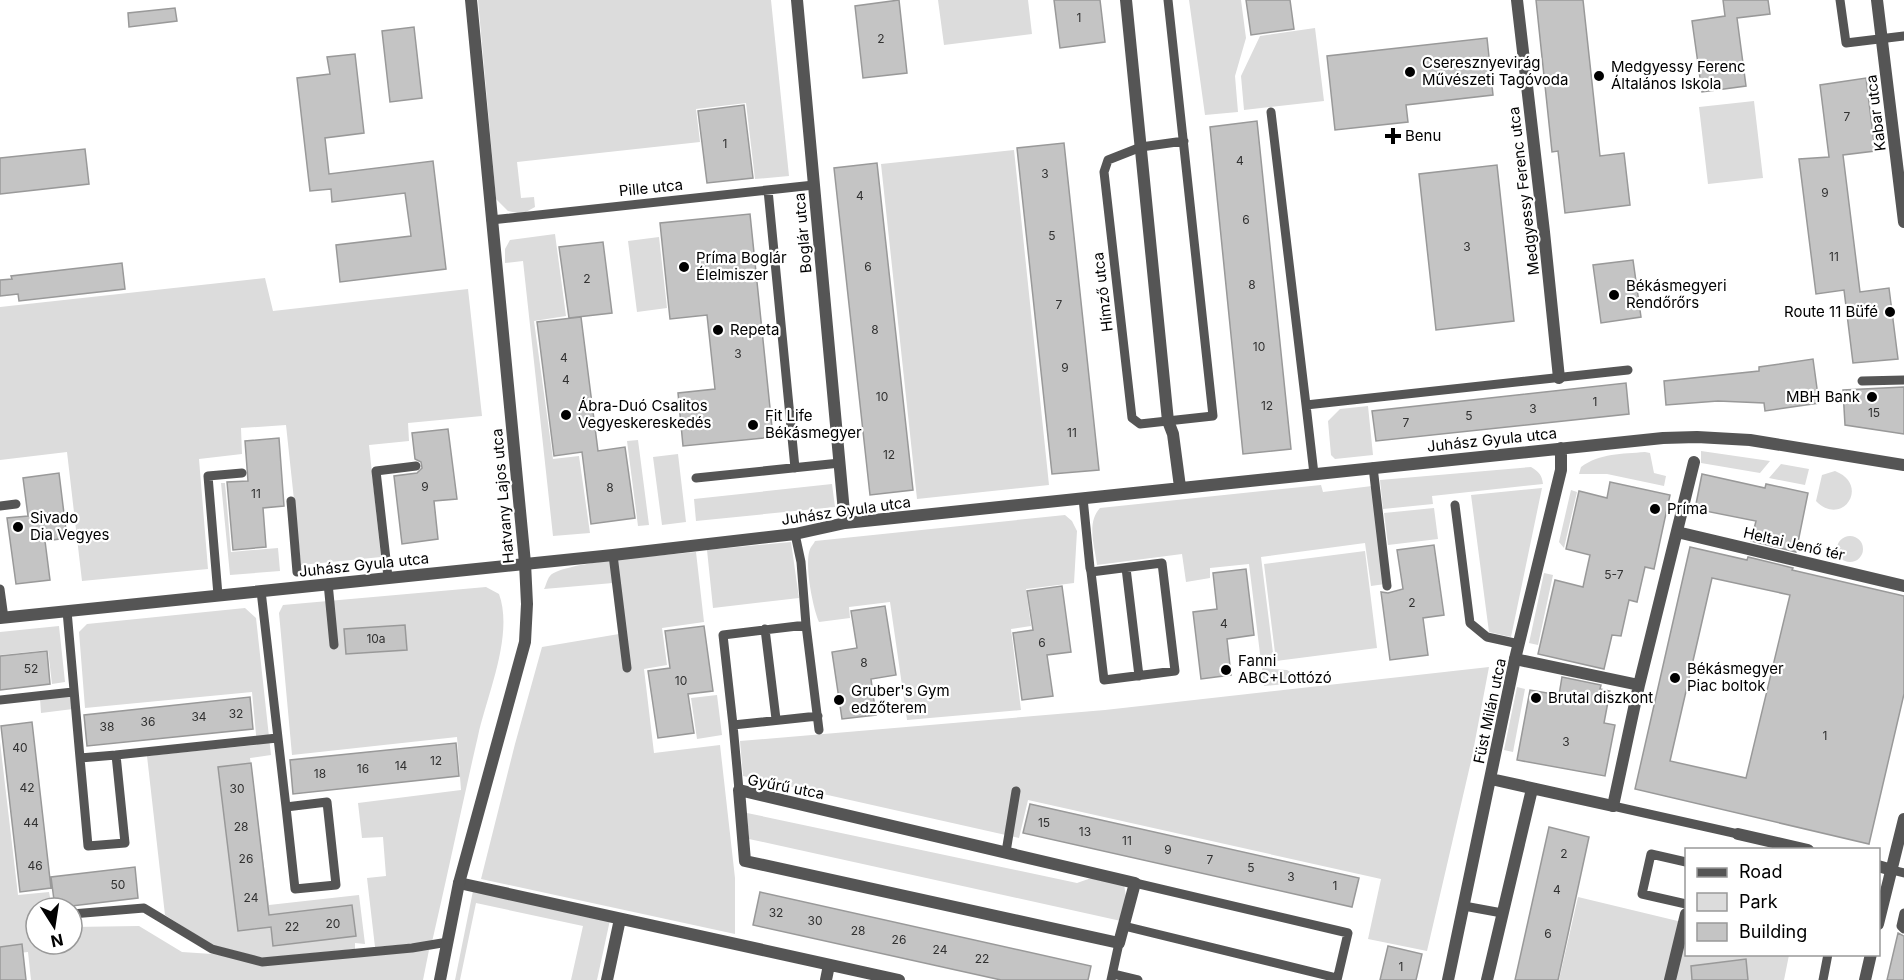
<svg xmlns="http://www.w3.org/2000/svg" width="1904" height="980" font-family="Inter,sans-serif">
<rect width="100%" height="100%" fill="#fff"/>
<path fill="#dcdcdc" d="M478,0H771L789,176L755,179L746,103L696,109L700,142L517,162L521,198L534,197L535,207L522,214L508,211L496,199Z
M938,0H1028L1032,34L944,45Z
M1189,0H1241L1246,38L1235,76L1238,112L1205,115Z
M1315,28L1324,101L1244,110L1241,76L1260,36Z
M1754,101L1763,178L1708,184L1699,107Z
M1014,150L1049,485L917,499L881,164Z
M555,234L566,316L534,321L553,459L579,456L590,533L553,536L523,261L505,263V249L510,240Z
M659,237L667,308L637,312L628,241Z
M265,278L273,311L468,289L482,416L408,423L409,441L369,445L381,557L301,565L286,425L241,428L242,454L199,459L208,569L82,581L67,452L0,460V307Z
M1368,406L1373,455L1335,459L1331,455L1328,421L1340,409Z
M638,440L649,525L638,526L627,441Z
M1701,451L1770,461L1760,473L1701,463Z
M1645,452L1650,453L1654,473L1666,476L1664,486L1607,474H1579L1581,467C1600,453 1622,454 1645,452Z
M678,454L686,522L662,525L653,457Z
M1781,464L1809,469L1805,485L1769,478Z
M1531,467C1539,472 1542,475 1543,484L1432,496L1433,504L1383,509L1380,480Z
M1835,471C1871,485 1842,528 1816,501L1822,475Z
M221,483H225L231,552L278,548L280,571L230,575Z
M832,484L835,507L696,521L694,499Z
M1321,485L1323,492L1372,486L1385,584L1371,586L1365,543L1261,557L1274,661L1261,662L1249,564L1210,568V578L1186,582L1182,554L1097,565C1095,547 1086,523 1100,508Z
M1542,488L1511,637L1489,632L1471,495Z
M1571,490L1577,492L1564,548L1559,542Z
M1434,508L1438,539L1388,545L1384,513Z
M1065,515L1072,521L1077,531L1074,583L1026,589L1031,626L1011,629L1021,710L907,720L890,602L849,607L850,618L819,622C813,608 804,564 810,549C811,546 814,544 815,541Z
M1837 549a13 13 0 1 1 26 0a13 13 0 1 1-26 0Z
M791,542L799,598L713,608L707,550Z
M1365,551L1377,648L1276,661L1264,564Z
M696,552L704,622L662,628L667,665L644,669L654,753L720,745L735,878V934L481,879L515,744L542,647L619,634L613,583L544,589C546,586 547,579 550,576C563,561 671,555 696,552Z
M1544,573L1553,575L1538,645L1529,643Z
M486,587L499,594C514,635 487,695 478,736C462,805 448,873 432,942L375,947L367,878L386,876L383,837L362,838L358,803L461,790L457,737L292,755L279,613L283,605Z
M245,608L256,618L271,755L250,758L269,905L359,895L365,944L355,943V949L263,958L212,945L165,915L147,756L257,745L252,692L85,708L79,632L87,624Z
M59,626L65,682L52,684L48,650L0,655V632Z
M1489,667L1472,757L1427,951L1368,939L1381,879L1028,800L1019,838L743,776L740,741L1105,710Z
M1262,668L1287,670L1308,682L1264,686Z
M1517,687L1525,689L1513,752L1504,750Z
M72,694L73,709L41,713L40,698Z
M717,695L722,735L697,739L691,698Z
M0,742L18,895L49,892L52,908H36V944H72V927L139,926L182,952L227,955L262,965L429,950L423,980H31L28,952L0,955Z
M747,813L1077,883L1094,877L1124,884L1126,897L1121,921L749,839Z
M474,886L610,920L597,980H571L583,926L476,903L460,980H455Z
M1578,897L1686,923V954L1789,955L1784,980H1559Z"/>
<path fill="#c4c4c4" stroke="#999" stroke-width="1.5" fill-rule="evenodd" d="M899,0L907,73L863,78L855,6Z
M1054,0H1100L1105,42L1060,48Z
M1246,0H1290L1294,29L1251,35Z
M1536,0H1583L1600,156L1624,153L1630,205L1565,213L1558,151L1552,152Z
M1723,0H1768L1770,14L1737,18L1746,86L1702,92L1692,21L1725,16Z
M175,8L177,21L129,27L128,13Z
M414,27L422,98L390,102L382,31Z
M1487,38L1493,95L1406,105L1408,122L1335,130L1327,56Z
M355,54L364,133L325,138L329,174L433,161L446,269L340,282L336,245L411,236L405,193L332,202L331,189L310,191L297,78L330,74L327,57Z
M1866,78L1875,151L1843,155L1860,292L1889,288L1898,359L1853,363L1844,290L1816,294L1799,159L1829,157L1820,85Z
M744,105L753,178L707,183L698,111Z
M1257,121L1291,449L1243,454L1210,127Z
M1064,143L1099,470L1052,474L1017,148Z
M85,149L89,184L0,194V158Z
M877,163L913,490L870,495L834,168Z
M1497,165L1514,321L1436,330L1419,174Z
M750,214L773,437L683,446L678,393L715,389L707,315L670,319L660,223Z
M603,242L612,313L569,318L559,247Z
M1633,260L1641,317L1601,323L1593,265Z
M122,263L125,289L19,301L18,294L0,296V280L12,279L11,276Z
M581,317L598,451L625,447L635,518L591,524L582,452L554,456L537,322Z
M1813,359L1819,403L1765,411L1764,403L1718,401L1666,405L1664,381L1759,371V367Z
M1626,383L1629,414L1376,441L1372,411Z
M1904,387V434L1845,425L1843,390Z
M448,429L457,499L434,501L438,539L402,544L394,476L417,473L422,468L421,462L415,459L412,433Z
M279,438L284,506L263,508L266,547L233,550L227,482L248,481L245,441Z
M59,473L67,538L45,541L50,580L16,584L7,518L28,516L23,478Z
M1702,474L1765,488L1766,484L1808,493L1796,552L1751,541L1756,521L1695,509Z
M1610,482L1670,495L1654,569L1645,567L1637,602L1629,600L1621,636L1612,635L1604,669L1538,654L1555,580L1583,587L1590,555L1566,549L1579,491L1607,498Z
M1434,545L1444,615L1423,618L1428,655L1390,660L1381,592L1388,593L1403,589L1397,550Z
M1690,547L1747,560L1748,557L1793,568L1792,570L1904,596V694L1869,844L1635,789ZM1712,578L1790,595L1746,778L1670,761Z
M1246,569L1254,635L1227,639L1231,675L1201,679L1193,612L1217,609L1213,573Z
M1062,586L1071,652L1047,655L1053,696L1022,700L1013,633L1033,630L1027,591Z
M885,606L896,675L871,679L876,715L842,719L832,652L857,648L851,611Z
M405,625L407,650L346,654L344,629Z
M704,626L713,691L688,694L694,733L658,738L648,671L670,668L665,631Z
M47,651L50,684L0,690V656Z
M1562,677L1601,685L1600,689L1610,691L1604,723L1615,725L1605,776L1517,760L1530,690L1559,695Z
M250,697L253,729L87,746L84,715Z
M32,722L51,888L20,892L1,726Z
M456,743L459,776L293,794L290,760Z
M251,763L269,915L352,905L356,936L273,946L271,927L238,931L218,767Z
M1030,804L1359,878L1352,907L1023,833Z
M1549,827L1589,837L1558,980H1515Z
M135,867L138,898L55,908L51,877Z
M760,892L1091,966L1088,980H1001L753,925Z
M1898,933L1904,936V980H1887Z
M22,944L26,980H0V947Z
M1388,946L1422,954L1416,980H1380Z
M1746,959L1748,980H1692L1691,966Z"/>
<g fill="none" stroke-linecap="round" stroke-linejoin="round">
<path stroke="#555" stroke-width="9" d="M1168,0L1213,416L1140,424L1132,418L1104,172L1108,160L1141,147L1184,141
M1840,0L1846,43L1904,36
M1271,112L1306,405
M768,190L795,468
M491,220L814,185
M1862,381L1904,380
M1373,467L1387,586
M1314,474L1306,405L1628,370
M696,478L840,463
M1083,498L1090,568L1091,572L1104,680L1175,671L1162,563L1091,572
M291,501L297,572
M1455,505L1470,623L1487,637L1519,644
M0,506L16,504
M795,534L801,562L806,625L819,730
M613,555L627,668
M1126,568L1139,676
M388,577L376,471L416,466
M328,583L334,645
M0,589L4,618
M261,591L286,807L327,802L336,885L295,889L286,807
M218,595L208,476L242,473
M67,611L80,758L116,755L125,843L88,846L80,758
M806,625L723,635L733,725L818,716
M765,629L776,719
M0,700L73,692
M733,725L739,790
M116,755L277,738
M1613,806L1738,834
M1006,852L1016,791
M1686,862L1651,854L1642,894L1686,904
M1892,870L1904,873
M1135,883L1348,933L1337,980
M1464,906L1502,913
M1904,913L1901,926L1904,929
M72,914L144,908L212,949L262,962L412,948L448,942
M33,919L36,918
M1124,926L1337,978
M1113,974L1138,980
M1111,980L1119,943
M1823,980L1828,954"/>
<path stroke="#555" stroke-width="12" d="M1517,0L1544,232L1559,378
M1677,532L1904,586
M1515,659L1639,685
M1613,806L1639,685L1694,462
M459,883L899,980
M607,980L620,919
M826,980L829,965
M1670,980L1686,914"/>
<path stroke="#555" stroke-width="12" d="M797,0L845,523
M1126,0L1168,421L1173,434L1180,487
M1877,0L1904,222
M0,618L613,555L795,534L845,523L884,519L1663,438L1697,437L1750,440L1904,465
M1491,779L1613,806
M739,790L1135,883L1119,943L745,861Z
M1738,834L1808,850
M1878,866L1892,870
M1448,980L1515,659L1561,470V448
M1487,980L1532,789"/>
<path stroke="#555" stroke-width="12" d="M1878,924L1904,819
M440,980L459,883L525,642L527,604L525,563L471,0
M1865,980L1871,954"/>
</g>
<g fill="#000" stroke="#fff" stroke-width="2">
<circle cx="1410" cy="72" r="6"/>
<circle cx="1599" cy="76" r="6"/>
<path d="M1390 127h6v6h6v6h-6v6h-6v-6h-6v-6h6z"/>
<circle cx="684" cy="267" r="6"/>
<circle cx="1614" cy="295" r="6"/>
<circle cx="1890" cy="312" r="6"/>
<circle cx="718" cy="330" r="6"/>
<circle cx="1872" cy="397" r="6"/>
<circle cx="566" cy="415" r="6"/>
<circle cx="753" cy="425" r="6"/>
<circle cx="1655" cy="509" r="6"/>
<circle cx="18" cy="527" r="6"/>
<circle cx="1226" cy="670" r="6"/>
<circle cx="1675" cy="678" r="6"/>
<circle cx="1536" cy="698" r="6"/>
<circle cx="839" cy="700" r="6"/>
</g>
<g text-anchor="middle" stroke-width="4.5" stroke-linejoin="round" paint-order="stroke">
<g font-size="12" fill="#313131">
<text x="1079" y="22">1</text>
<text x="881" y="43">2</text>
<text x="1847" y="121">7</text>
<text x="725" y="148">1</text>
<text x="1240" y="165">4</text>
<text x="1045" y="178">3</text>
<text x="1825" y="197">9</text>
<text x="860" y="200">4</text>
<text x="1246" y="224">6</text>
<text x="1052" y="240">5</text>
<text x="1467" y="251">3</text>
<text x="1834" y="261">11</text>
<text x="868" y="271">6</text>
<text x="587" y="283">2</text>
<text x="1252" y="289">8</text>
<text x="1059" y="309">7</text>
<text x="875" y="334">8</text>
<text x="1259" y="351">10</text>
<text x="738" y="358">3</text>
<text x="564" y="362">4</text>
<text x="1065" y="372">9</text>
<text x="566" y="384">4</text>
<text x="882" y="401">10</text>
<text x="1595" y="406">1</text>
<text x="1267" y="410">12</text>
<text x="1533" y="413">3</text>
<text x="1874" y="417">15</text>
<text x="1469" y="420">5</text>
<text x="1406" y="427">7</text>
<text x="1072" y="437">11</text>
<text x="889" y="459">12</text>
<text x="425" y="491">9</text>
<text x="610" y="492">8</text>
<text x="256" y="498">11</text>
<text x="1614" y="579">5-7</text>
<text x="1412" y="607">2</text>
<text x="1224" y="628">4</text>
<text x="376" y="643">10a</text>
<text x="1042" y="647">6</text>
<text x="864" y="667">8</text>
<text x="31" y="673">52</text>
<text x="681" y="685">10</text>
<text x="236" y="718">32</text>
<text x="199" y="721">34</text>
<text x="148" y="726">36</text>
<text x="107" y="731">38</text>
<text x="1825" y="740">1</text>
<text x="1566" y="746">3</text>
<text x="20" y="752">40</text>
<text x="436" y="765">12</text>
<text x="401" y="770">14</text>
<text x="363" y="773">16</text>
<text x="320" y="778">18</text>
<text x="27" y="792">42</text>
<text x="237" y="793">30</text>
<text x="31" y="827">44</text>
<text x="1044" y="827">15</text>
<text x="241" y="831">28</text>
<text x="1085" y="836">13</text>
<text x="1127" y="845">11</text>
<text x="1168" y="854">9</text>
<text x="1564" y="858">2</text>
<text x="246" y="863">26</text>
<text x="1210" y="864">7</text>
<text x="35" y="870">46</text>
<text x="1251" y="872">5</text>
<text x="1291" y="881">3</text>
<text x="118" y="889">50</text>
<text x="1335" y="890">1</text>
<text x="1557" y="894">4</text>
<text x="251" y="902">24</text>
<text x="776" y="917">32</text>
<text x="815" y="925">30</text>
<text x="333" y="928">20</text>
<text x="292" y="931">22</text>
<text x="858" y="935">28</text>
<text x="1548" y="938">6</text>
<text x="899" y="944">26</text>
<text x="940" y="954">24</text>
<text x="982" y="963">22</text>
<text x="1401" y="971">1</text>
</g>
<g font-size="15" fill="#000" stroke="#fff" text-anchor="start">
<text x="1422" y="68">Cseresznyevirág<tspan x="1422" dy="17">Művészeti Tagóvoda</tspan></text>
<text x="1611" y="72">Medgyessy Ferenc<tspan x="1611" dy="17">Általános Iskola</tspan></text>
<text x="1405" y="141">Benu</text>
<text x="696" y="263">Príma Boglár<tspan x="696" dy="17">Élelmiszer</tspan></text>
<text x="1626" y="291">Békásmegyeri<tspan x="1626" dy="17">Rendőrőrs</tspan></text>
<text x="1878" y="317" text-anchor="end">Route 11 Büfé</text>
<text x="730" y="335">Repeta</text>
<text x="1860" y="402" text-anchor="end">MBH Bank</text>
<text x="578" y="411">Ábra-Duó Csalitos<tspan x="578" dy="17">Vegyeskereskedés</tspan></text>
<text x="765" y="421">Fit Life<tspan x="765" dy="17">Békásmegyer</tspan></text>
<text x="1667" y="514">Príma</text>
<text x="30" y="523">Sivado<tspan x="30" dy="17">Dia Vegyes</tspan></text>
<text x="1238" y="666">Fanni<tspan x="1238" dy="17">ABC+Lottózó</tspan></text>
<text x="1687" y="674">Békásmegyer<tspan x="1687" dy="17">Piac boltok</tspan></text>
<text x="851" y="696">Gruber's Gym<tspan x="851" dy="17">edzőterem</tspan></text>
<text x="1548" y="703">Brutal diszkont</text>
</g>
<g font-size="15" fill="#000" stroke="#fff">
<text transform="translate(1876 113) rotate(-97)" y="5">Kabar utca</text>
<text transform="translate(651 188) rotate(-6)" y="5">Pille utca</text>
<text transform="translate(1524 191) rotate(-97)" y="5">Medgyessy Ferenc utca</text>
<text transform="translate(803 233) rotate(-95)" y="5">Boglár utca</text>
<text transform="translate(1103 292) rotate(-97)" y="5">Hímző utca</text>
<text transform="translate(1492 440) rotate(-6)" y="5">Juhász Gyula utca</text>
<text transform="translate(503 496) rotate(-95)" y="5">Hatvany Lajos utca</text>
<text transform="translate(846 511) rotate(-8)" y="5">Juhász Gyula utca</text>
<text transform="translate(1794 544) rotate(13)" y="5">Heltai Jenő tér</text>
<text transform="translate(364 565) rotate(-6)" y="5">Juhász Gyula utca</text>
<text transform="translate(1490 711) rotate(-78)" y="5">Füst Milán utca</text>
<text transform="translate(786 787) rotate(11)" y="5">Gyűrű utca</text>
</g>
</g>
<rect x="1685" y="848" width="195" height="108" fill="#ffffff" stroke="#999999" stroke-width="1.5"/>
<rect x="1697" y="868" width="30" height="9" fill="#555555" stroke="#999999" stroke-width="1.5"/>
<text x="1739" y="878" font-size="18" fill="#000000">Road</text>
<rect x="1697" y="893" width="30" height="18" fill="#dcdcdc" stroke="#999999" stroke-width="1.5"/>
<text x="1739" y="908" font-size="18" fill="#000000">Park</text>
<rect x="1697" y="923" width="30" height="18" fill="#c4c4c4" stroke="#999999" stroke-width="1.5"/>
<text x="1739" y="938" font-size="18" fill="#000000">Building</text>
<g transform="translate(54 926) rotate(168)"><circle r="28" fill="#ffffff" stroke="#999999" stroke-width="1.5"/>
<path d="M0-4.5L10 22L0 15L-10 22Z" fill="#000000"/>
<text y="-9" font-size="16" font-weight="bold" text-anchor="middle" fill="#000000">N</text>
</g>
</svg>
